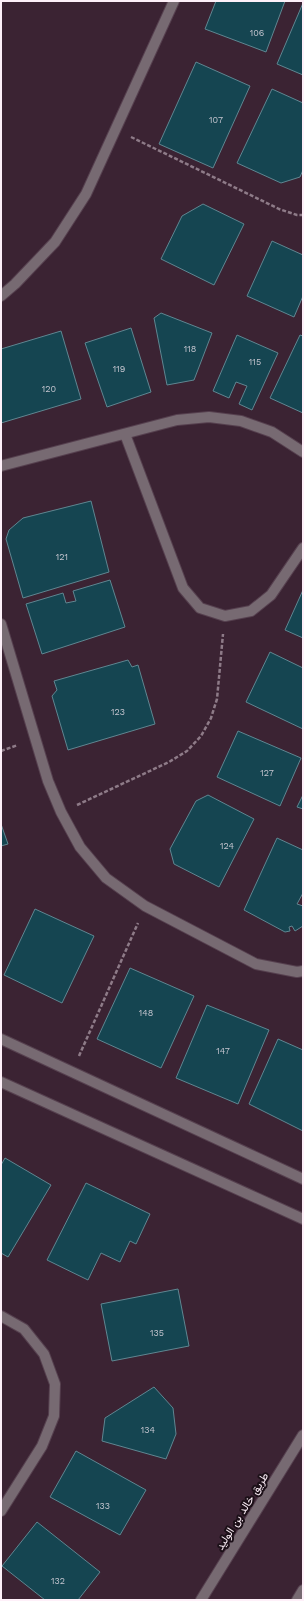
<svg xmlns="http://www.w3.org/2000/svg" width="304" height="1601" font-family="'Work Sans',Vazirmatn,sans-serif">
<rect width="100%" height="100%" fill="#3b2333"/>
<path fill="#154551" stroke="#5f8691" d="M216,1H285L266,52L205,29Z
M303,3V75L277,64Z
M196,62L250,86L213,168L159,144Z
M272,89L303,103V170L300,177L281,183L237,163Z
M203,204L244,224L214,285L161,259L182,216Z
M272,241L303,255V296L294,317L247,296Z
M161,313L212,333L194,380L167,385L154,318Z
M131,328L151,392L107,407L85,343Z
M61,331L81,399L1,423V349Z
M237,335L278,353L252,410L239,404L247,386L236,382L229,398L213,391Z
M300,335L303,336V413L270,398Z
M91,501L109,572L23,598L6,539L9,530L23,518Z
M110,580L125,627L42,654L26,604L63,593L66,603L76,601L73,591Z
M303,590V638L285,630Z
M270,652L303,668V729L246,702Z
M128,660L132,667L138,665L155,724L68,750L52,696L57,690L54,681Z
M238,731L301,758L280,806L217,777Z
M208,795L254,819L219,887L174,864L170,849L196,801Z
M303,795V809L297,807Z
M1,824L8,844L1,846Z
M277,838L303,850V893L297,904L303,906V926L295,931L292,926L289,927L290,931L285,932L244,910Z
M35,909L94,936L62,1003L4,975Z
M130,968L194,996L161,1068L97,1039Z
M207,1005L269,1030L238,1104L176,1078Z
M278,1039L303,1050V1131L249,1104Z
M5,1158L51,1185L8,1257L1,1253V1165Z
M86,1183L150,1214L136,1244L130,1241L120,1262L101,1253L88,1280L47,1260Z
M178,1289L189,1346L112,1361L101,1304Z
M154,1387L173,1408L176,1434L166,1459L102,1441L105,1418Z
M76,1451L146,1490L120,1535L50,1497Z
M37,1522L100,1572L78,1600H45L2,1566Z"/>
<g fill="none" stroke-linecap="round" stroke-linejoin="round">
<g stroke="#56404f" stroke-width="12">
<path id="minor" d="M1,296L15,284L55,242L86,194L174,1
M125,434L183,588L200,608L225,616L251,611L271,595L303,548
M1,466L177,420L209,417L241,421L272,432L303,452
M1,624L48,781L61,812L80,847L106,878L145,906L256,964L297,972L303,971
M1,1039L303,1179
M1,1082L303,1219
M1,1316L24,1329L44,1354L55,1384L54,1416L42,1446L1,1511"/>
</g>
<g stroke="#56404f" stroke-width="12">
<path id="tertiary" d="M201,1600L303,1435
M297,1600L303,1590"/>
</g>
<path stroke="#8e7b88" stroke-width="2.5" stroke-dasharray="4 2" stroke-linecap="butt" d="M131,137L279,209L297,215H303
M1,751L18,745
M77,805L169,762L187,751L201,736L211,718L217,699L223,634
M79,1056L138,923"/>
<use href="#minor" stroke="#776a72" stroke-width="10"/>
<use href="#tertiary" stroke="#776a72" stroke-width="10"/>
</g>
<g text-anchor="middle" stroke-width="4" stroke-linejoin="round" paint-order="stroke">
<g font-size="9" fill="#c4c5cf">
<text x="257" y="36">106</text>
<text x="216" y="123">107</text>
<text x="190" y="352">118</text>
<text x="255" y="365">115</text>
<text x="119" y="372">119</text>
<text x="49" y="392">120</text>
<text x="62" y="560">121</text>
<text x="118" y="715">123</text>
<text x="267" y="776">127</text>
<text x="227" y="849">124</text>
<text x="146" y="1016">148</text>
<text x="223" y="1054">147</text>
<text x="157" y="1336">135</text>
<text x="148" y="1433">134</text>
<text x="103" y="1509">133</text>
<text x="58" y="1584">132</text>
</g>
<g font-size="11" fill="#fef0f9" stroke="#1c1018">
<text transform="translate(242 1511) rotate(-58)" y="4">طريق خالد بن الوليد</text>
</g>
</g>
<rect width="304" height="1601" fill="none" stroke="#fef0f9" stroke-width="4"/>
</svg>
